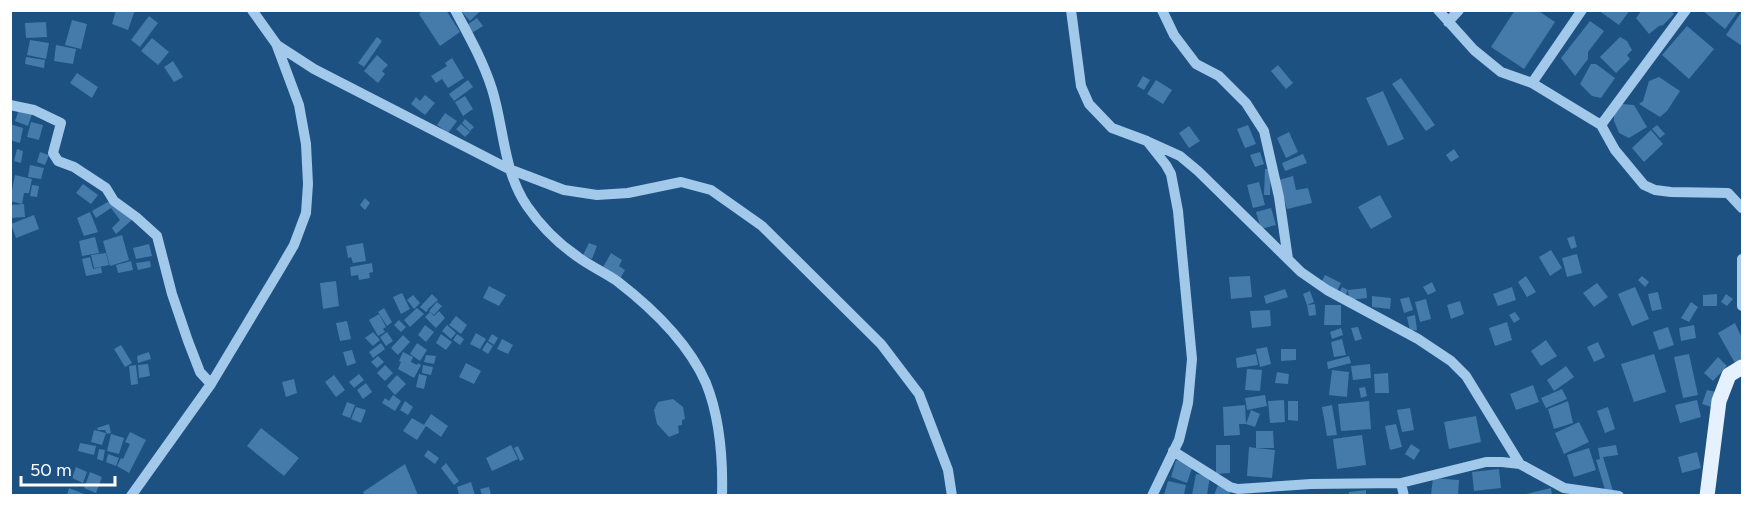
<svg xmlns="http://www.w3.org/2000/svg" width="1753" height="506" font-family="Figtree,sans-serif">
<rect width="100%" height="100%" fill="#1c5182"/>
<path fill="#447bab" d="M116,10H135L128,30L112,24Z
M423,10H446L460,32L440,46L419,14Z
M460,10H481L470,21Z
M1515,10H1537L1555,22L1524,69L1491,47Z
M1598,10H1630L1619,25Z
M1642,10H1670L1674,14L1663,25L1659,26L1649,34L1636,18Z
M1702,10H1739L1725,29Z
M1742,11V46L1726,35Z
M149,16L158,23L140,47L131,40Z
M477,18L483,26L472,33L467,25Z
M72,20L87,24L81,49L65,45Z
M1590,21L1604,31L1588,52V59L1575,76L1561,58Z
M46,22L47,37L26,38L25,23Z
M1687,26L1714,49L1689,79L1662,55Z
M377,37L382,41L364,67L358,63Z
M1620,37L1627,41L1632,50L1627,55L1630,59L1616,73L1600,57Z
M152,38L169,52L158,65L141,51Z
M30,40L49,43L46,59L27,55Z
M56,45L76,49L73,64L54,61Z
M377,55L388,65L382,71L385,74L378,83L364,71Z
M26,57L45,60L44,68L25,64Z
M452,58L464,78L448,88L442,79L436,83L431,76L447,66L445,63Z
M173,61L183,77L174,82L164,67Z
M1591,64H1596L1615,78L1601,98L1592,96L1580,84Z
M1278,65L1293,83L1286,89L1271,71Z
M77,73L98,87L92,98L70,83Z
M1143,76L1150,80L1144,90L1137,86Z
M1659,77L1680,91L1667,111L1660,117L1639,104L1643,101L1649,81Z
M1401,78L1435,125L1426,131L1392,84Z
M468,80L473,87L454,101L449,94Z
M1156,80L1172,90L1163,104L1147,94Z
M1383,91L1404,139L1388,146L1366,98Z
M425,95L435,103L425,115L411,104L416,97L420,101Z
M465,96L473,109L463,116L455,102Z
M1622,104L1634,105L1647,127L1629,138L1619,133L1614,121V113Z
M19,109L32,114L28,126L15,121Z
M445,113L457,121L448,133L437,125Z
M465,119L474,127L470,131L462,123Z
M31,122L43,125L39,140L27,137Z
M10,124L23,128L20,143L10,140Z
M461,124L470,132L465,137L456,129Z
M1248,125L1256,144L1245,148L1237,129Z
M1657,125L1665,134L1660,138L1652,129Z
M1189,126L1200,141L1189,148L1179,133Z
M1651,130L1663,144L1644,162L1632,148Z
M1289,132L1298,152L1286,158L1277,138Z
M17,149L23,151L21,163L14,161Z
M1454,149L1459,157L1451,162L1446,155Z
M40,152L49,155L45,165L37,162Z
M1260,152L1264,164L1255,167L1250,155Z
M1303,154L1307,163L1285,171L1282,163Z
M30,165L44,168L41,179L28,177Z
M1265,169H1271L1270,195H1264Z
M15,175L32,179L29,193H24L22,204L10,201Z
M1293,176L1296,190L1308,188L1312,203L1287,209L1279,180Z
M1259,182L1265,205L1253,208L1247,185Z
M83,184L98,195L91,204L76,193Z
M32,185L39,186L37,197L30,196Z
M1380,195L1392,217L1371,229L1358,207Z
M365,198L370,203L365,210L360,205Z
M113,199L133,219L116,234L112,228L120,220L111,208L96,218L92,211Z
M24,204L25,217L10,218V205Z
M1271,208L1276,225L1261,229L1256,212Z
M90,212L98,232L84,236L77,218Z
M34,215L39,229L16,238L11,224Z
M122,235L129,260L110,266L103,241Z
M1574,236L1577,247L1571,249L1567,238Z
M95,237L99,253L82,256L79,241Z
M363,243L366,261L353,263L351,257L348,258L346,246Z
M589,243L597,246L592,259L583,255Z
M149,244L152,256L136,259L133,248Z
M1551,250L1562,268L1550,276L1539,257Z
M106,253L109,265L94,268L91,255Z
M611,253L622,260L619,266L625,270L620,279L602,269Z
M1577,254L1582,273L1567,277L1562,258Z
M90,257L93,269L101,267L102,273L86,276L82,259Z
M131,261L133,270L118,273L116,265Z
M150,261L151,267L138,270L136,263Z
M372,263L373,272L369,273L370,278L359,280L358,275L351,276L350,267Z
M1325,275L1341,283L1337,291L1321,283Z
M1250,276L1252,297L1231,299L1229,277Z
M1526,276L1536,292L1527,297L1518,282Z
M1642,276L1649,282L1645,287L1638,280Z
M336,281L339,306L323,309L320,283Z
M1432,282L1436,291L1428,295L1423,287Z
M1597,283L1608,297L1594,307L1583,293Z
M489,286L506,295L499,306L483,298Z
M1342,287L1348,290L1366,288L1367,298L1349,300L1348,290L1345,296L1339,293Z
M1512,287L1516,300L1498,306L1493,294Z
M1635,287L1649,319L1632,326L1618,294Z
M1285,289L1288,297L1266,304L1264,296Z
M1310,291L1314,302L1307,305L1303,294Z
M1658,292L1662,309L1652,311L1648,294Z
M402,293L410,309L401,314L393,297Z
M432,294L438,300L428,309L427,308L428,310L426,312L420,307Z
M1717,294V306H1703V295Z
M1726,294L1733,299L1727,306L1721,302Z
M413,295L420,303L414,309L407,300Z
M1372,296L1391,298L1390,309L1372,307Z
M1409,297L1413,310L1404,313L1400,299Z
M1426,299L1431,319L1420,322L1415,302Z
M1460,301L1464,314L1451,319L1447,305Z
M437,302L442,306L434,315L429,311Z
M1691,302L1698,307L1689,322L1681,318Z
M1315,304L1316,315L1309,316L1307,305Z
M1325,305H1341V325H1324Z
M384,308L392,322L387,326L378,312Z
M417,308L424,314L410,327L404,320Z
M1270,310L1271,326L1252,328L1250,311Z
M439,311L445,318L436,328L425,317L430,312L434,316Z
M1515,312L1520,319L1514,323L1509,315Z
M379,314L386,327L383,329L385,332L378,336L369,320Z
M1415,315L1417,330L1410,331L1407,317Z
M456,316L467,325L461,334L449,325Z
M399,320L406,327L401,332L394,325Z
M347,321L351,339L340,341L336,323Z
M1507,322L1512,340L1495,346L1489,328Z
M1735,323L1742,338V361L1736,365L1718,333Z
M425,325L434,332L426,342L418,335Z
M447,325L456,333L451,339L442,331Z
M1694,325L1696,338L1681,341L1679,328Z
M1358,327L1362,339L1355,341L1351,328Z
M1668,327L1674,345L1659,350L1653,332Z
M1341,328L1343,335L1332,339L1330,332Z
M373,332L380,340L373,346L365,338Z
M387,332L393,341L386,346L380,337Z
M476,333L486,339L480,349L470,344Z
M441,334L452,342L446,350L436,343Z
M457,334L464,339L460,345L453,340Z
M492,334L498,338L494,345L488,341Z
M403,335L410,342L398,355L391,348Z
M502,339L513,345L508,354L497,349Z
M1342,339L1346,355L1334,357L1331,342Z
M1546,340L1557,356L1541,366L1531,351Z
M487,342L493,346L488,354L482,350Z
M1598,342L1605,357L1594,362L1587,347Z
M381,343L385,349L373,358L369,352Z
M417,343L427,350L420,361L410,354Z
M121,345L132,363L125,367L114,349Z
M1267,347L1271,364L1260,367L1256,349Z
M1281,349H1296V360L1281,361Z
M352,350L356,363L347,366L343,352Z
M149,352L151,359L138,363L137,356Z
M403,352L413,357L411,362L417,365L418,363L421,365L414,378L398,369L401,362L399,361Z
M1256,354L1258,365L1237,368L1236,358Z
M1654,354L1666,392L1634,402L1621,364Z
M1689,354L1698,395L1683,398L1674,357Z
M426,355L436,356L434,364L424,362Z
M378,356L384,362L377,368L371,362Z
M1349,356L1351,363L1328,369L1327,362Z
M1718,357L1727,366L1713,381L1704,373Z
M466,363L481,371L474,384L459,377Z
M148,364L150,376L139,378L138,365Z
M1370,364L1371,378L1353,380L1351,366Z
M136,365L138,384L131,385L129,366Z
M385,365L393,373L385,381L377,373Z
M423,365L433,367L431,375L422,373Z
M1566,366L1574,377L1554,391L1547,380Z
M1247,369L1262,370L1260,391L1245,390Z
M1332,370L1349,372L1347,397L1329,395Z
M1277,372L1289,374L1288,384L1275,383Z
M1388,373L1389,393H1375L1374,374Z
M359,374L364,380L354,388L349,382Z
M419,374L427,376L424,389L416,387Z
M334,375L345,390L336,397L325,382Z
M397,375L406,384L395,395L387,386Z
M294,379L297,393L286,397L282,382Z
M366,383L372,392L363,399L357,390Z
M1533,385L1539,402L1516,410L1510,394Z
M1365,387L1367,396L1361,398L1359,388Z
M1562,389L1567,399L1546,408L1541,398Z
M1707,390L1716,392L1712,407L1702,404Z
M393,395L401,401L395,411L382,403L385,398L389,401Z
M1265,395L1267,406L1247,410L1245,398Z
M673,399L683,407L685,419L682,420V425L678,426L679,433L669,437L657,424L654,410L658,402Z
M1284,400L1285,422L1270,423L1268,401Z
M1697,400L1701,417L1680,423L1675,405Z
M405,401L413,407L408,415L400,410Z
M1288,401H1298V421L1288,420Z
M1369,401L1371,429L1341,431L1338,404Z
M1568,401L1573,423L1554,429L1548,409Z
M347,402L355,405L350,418L342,415Z
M1245,405L1246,424H1239L1240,435L1224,436L1223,407Z
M1332,405L1337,435L1327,436L1322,407Z
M356,407L366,410L361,423L351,419Z
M1608,407L1615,429L1605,433L1597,411Z
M1410,408L1414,430L1402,432L1397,410Z
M1251,410L1260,414L1255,427L1246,424Z
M431,414L448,426L441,437L426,426L417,440L403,431L412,418L424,425Z
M1476,416L1481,442L1449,449L1444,422Z
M1579,422L1589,442L1564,454L1555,433Z
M109,424L111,433L107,434L105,430H98L97,428Z
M1396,424L1402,447L1390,450L1385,426Z
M261,428L299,458L284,476L247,446Z
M94,430L106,433L102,445L91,442Z
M1256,431H1273L1274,448H1256L1275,450L1272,478L1247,476L1249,447L1256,448Z
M130,432L146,440L129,473L117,466L121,458L123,459L130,444L125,442Z
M111,434L124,438L119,454L107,451Z
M1362,435L1366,465L1337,469L1333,439Z
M80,443L96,446L94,455L78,451Z
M1411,444L1420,450L1414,460L1405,454Z
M511,445L518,459L492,471L486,458Z
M1216,445H1230V473L1216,474Z
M1616,445L1618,455L1603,457L1613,491L1606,493L1596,460L1600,459L1598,448Z
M518,446L524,459L520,461L514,448Z
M1589,448L1596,470L1574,477L1567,455Z
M99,449L105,450L103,461L97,459Z
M428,450L439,458L435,464L424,456Z
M1697,452L1701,468L1682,473L1678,457Z
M108,454L119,458L116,466L106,462Z
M1176,460L1193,465L1187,483L1171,477Z
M446,463L459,481L454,485L441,468Z
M405,464L418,495H365L363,492Z
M76,467L87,472L83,483L72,478Z
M1499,469L1501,488L1474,491L1472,472Z
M90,472L102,477L96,493L84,488Z
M1196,474L1210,476L1207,495H1192Z
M1433,478L1459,480L1458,495H1431Z
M1168,481L1186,485L1184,495H1164Z
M471,482L475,495H459L457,487Z
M1218,485L1231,491L1229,495H1214Z
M489,487L491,495H482L480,489Z
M69,488L84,494L83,495H67Z
M1551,488L1552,495H1522Z
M1366,490V495H1349V492Z"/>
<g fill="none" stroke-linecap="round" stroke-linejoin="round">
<path stroke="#a2c8ea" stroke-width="10" d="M252,10L277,45L314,69L509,169L564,190L597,195L628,193L681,182L711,190L762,226L881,344L919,394L948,470L952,496
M455,10C469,36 483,61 492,89C504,127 503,171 527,206C540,225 559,244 578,257C590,266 604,272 617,281C652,308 688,342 706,383C720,418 723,459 722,496
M1071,10L1081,86L1089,104L1112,128L1147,141L1166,165L1171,174L1178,211L1192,359L1188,403L1179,440L1152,496
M1162,10L1174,35L1196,64L1219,76L1246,103L1264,131L1279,197L1288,259
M1438,10L1474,50L1501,72L1532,83L1601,125L1615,150L1644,185L1655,190L1671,192L1728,193L1742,208
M1448,22L1459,10
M1532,83L1582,10
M10,105L34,110L61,123L53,153L58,161L74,167L106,188L114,201L136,217L157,236L172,294L188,341L200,372L211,384
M1601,125L1686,10
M1149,142L1180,156L1198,171L1301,272L1327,290L1418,339L1451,361L1466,376L1520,464
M1742,259V306
M1173,451L1230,487L1238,489L1311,484L1401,483
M131,496L211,384L280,269L294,245L306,213L308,184L306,144L299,105L277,46
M1404,496L1401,483L1486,462H1502L1520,464L1564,488L1619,496"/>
<path stroke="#e5f1fe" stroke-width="15" d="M1707,496L1719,401L1729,375L1742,367"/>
</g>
<rect width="1753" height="506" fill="none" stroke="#ffffff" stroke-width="24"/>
<path d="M21 476v9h94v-9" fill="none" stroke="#ffffff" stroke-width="3"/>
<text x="30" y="476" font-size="18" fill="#ffffff" stroke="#1c5182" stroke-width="4.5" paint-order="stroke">50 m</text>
</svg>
